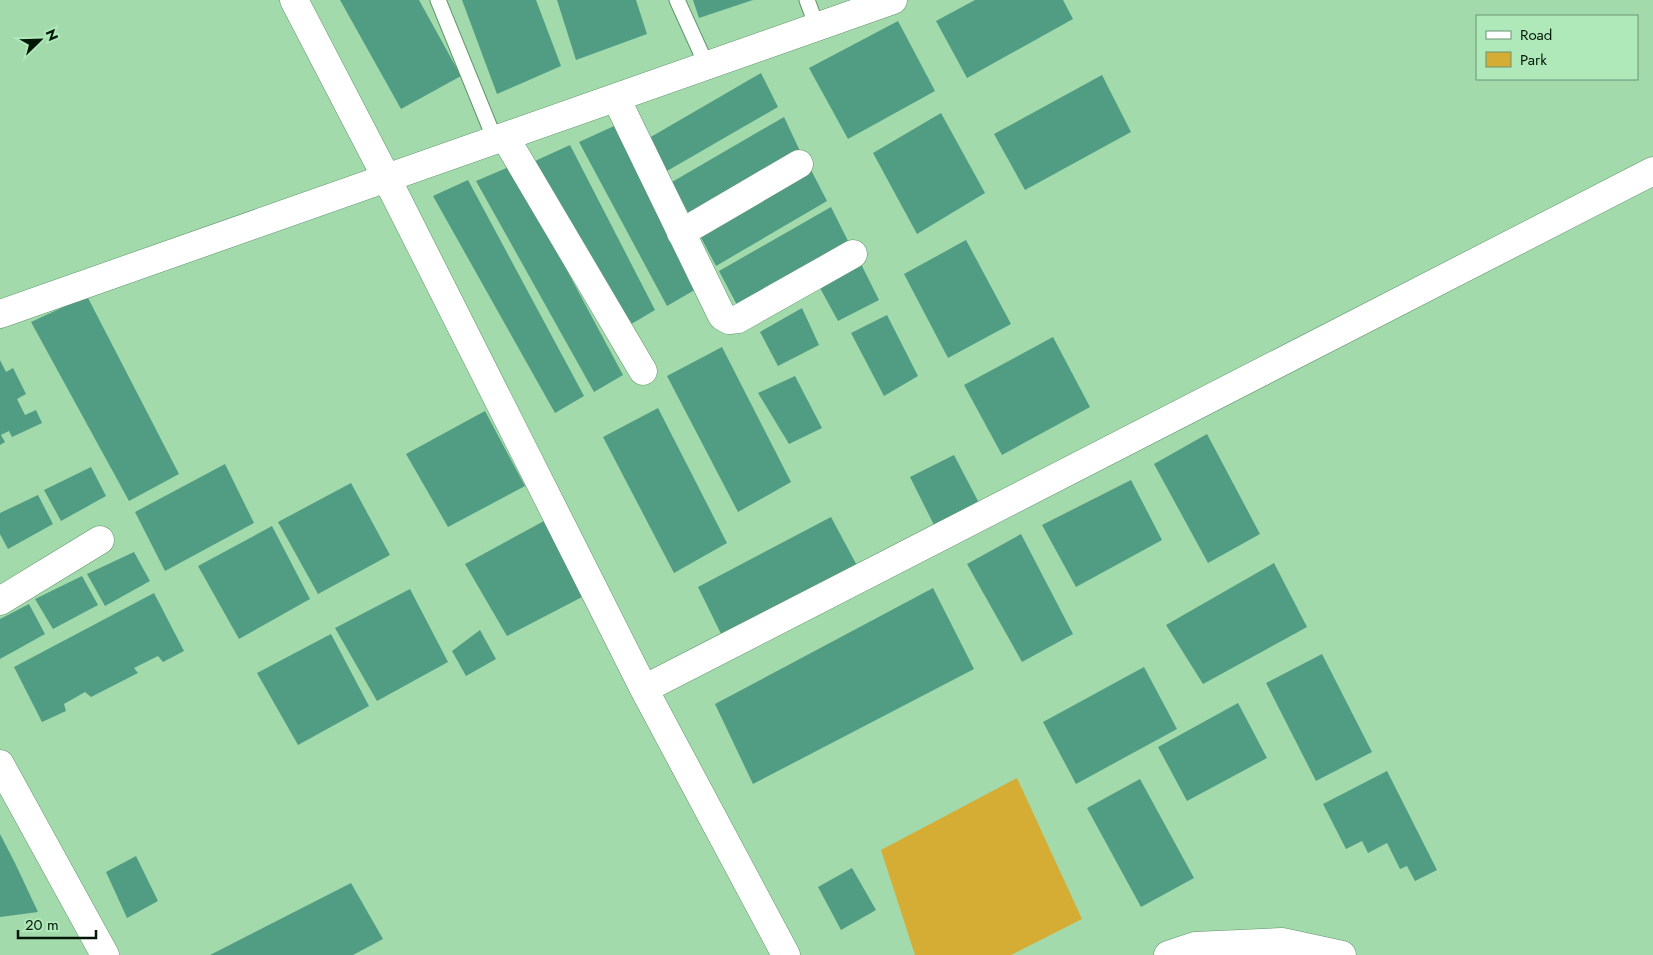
<svg xmlns="http://www.w3.org/2000/svg" width="1653" height="955" font-family="Jost,sans-serif">
<rect width="100%" height="100%" fill="#a2daac"/>
<path fill="#d5ad35" d="M1017,778L1082,919L1011,955H915L881,850Z"/>
<path fill="#519d84" d="M340,0H419L461,76L401,109Z
M462,0H536L561,66L497,94Z
M557,0H636L647,34L576,60Z
M693,0H753L699,18Z
M975,0H1063L1073,19L967,78L936,21Z
M898,21L935,91L848,139L809,68Z
M761,73L778,107L667,171L649,138Z
M1102,75L1131,132L1025,190L994,134Z
M941,113L985,193L917,234L873,153Z
M784,117L800,151L690,216L672,182Z
M614,126L698,288L667,306L579,142Z
M570,145L655,310L628,326L535,161Z
M511,166L623,375L594,392L476,181Z
M810,168L827,201L716,266L698,232Z
M468,180L584,396L555,413L433,196Z
M831,207L848,241L737,305L719,271Z
M966,240L1011,324L948,358L904,274Z
M861,264L879,300L838,321L820,288Z
M87,296L179,474L129,501L31,322Z
M802,308L819,345L778,366L760,332Z
M887,315L918,376L884,396L851,333Z
M1053,337L1090,407L1002,455L964,385Z
M722,347L791,482L738,512L667,376Z
M0,360L6,372L13,368L26,394L17,399L25,415L36,410L42,423L12,437L9,431L1,435L5,442L0,445Z
M795,376L822,428L789,444L758,393Z
M658,408L727,543L674,573L603,437Z
M485,411L525,486L448,527L406,454Z
M1207,434L1260,534L1208,563L1154,464Z
M954,455L979,503L934,525L910,477Z
M225,464L254,523L165,571L135,512Z
M91,467L106,496L61,521L44,490Z
M1131,480L1162,540L1076,587L1042,525Z
M351,483L390,555L318,594L278,522Z
M38,495L53,524L8,549L0,534V513Z
M831,517L861,573L725,642L698,587Z
M544,521L584,596L507,636L465,564Z
M272,526L310,599L239,639L198,566Z
M1021,534L1073,634L1022,662L967,564Z
M134,552L150,581L105,606L87,574Z
M1274,563L1307,627L1203,684L1166,625Z
M82,576L98,605L53,629L35,599Z
M933,588L974,669L753,784L715,704Z
M410,589L448,662L377,701L335,628Z
M154,593L184,651L163,662L158,656L134,668L138,673L91,697L85,692L64,704L66,711L42,722L14,667Z
M29,604L45,634L0,659V619Z
M480,630L496,659L466,676L452,651Z
M331,634L369,706L298,745L257,673Z
M1322,654L1372,752L1316,781L1266,683Z
M1144,667L1177,729L1076,784L1043,722Z
M1238,703L1267,758L1187,801L1158,747Z
M1387,771L1437,870L1415,881L1407,866L1400,869L1387,843L1368,853L1362,841L1346,849L1323,804Z
M1140,779L1194,878L1141,907L1087,808Z
M0,834L15,863L38,912L0,917Z
M136,856L158,901L127,918L106,872Z
M852,868L876,910L841,930L818,887Z
M351,883L383,939L353,955H210Z"/>
<g fill="none" stroke-linecap="round" stroke-linejoin="round">
<g stroke="#60966b" stroke-width="17">
<path id="lane" d="M438,0L495,140
M677,0L707,66
M807,0L817,27"/>
</g>
<g stroke="#60966b" stroke-width="29">
<path id="street" d="M294,0L386,177L644,689L786,955
M616,98L722,316L729,320L738,319L853,254
M505,137L643,371
M681,233L799,164
M0,314C297,209 595,105 893,0
M0,601L100,540
M644,689L1653,171
M0,764L105,955
M1168,955L1195,946L1282,942L1342,955"/>
</g>
<use href="#lane" stroke="#fff" stroke-width="15"/>
<use href="#street" stroke="#fff" stroke-width="28"/>
</g>
<rect x="1476" y="15" width="162" height="65" fill="#afe8b9" stroke="#6a9472"/>
<rect x="1486" y="31" width="25" height="8" fill="#ffffff" stroke="#6a9472"/>
<text x="1520" y="40" font-size="15" fill="#031707">Road</text>
<rect x="1486" y="52" width="25" height="15" fill="#d5ad35" stroke="#6a9472"/>
<text x="1520" y="65" font-size="15" fill="#031707">Park</text>
<g transform="translate(40 40) rotate(67)" stroke="#afe8b9" stroke-width="4" paint-order="stroke">
<path d="M0-4L9 19L0 12L-9 19Z" fill="#031707"/>
<text y="-8" font-size="14" font-weight="bold" text-anchor="middle" fill="#031707">N</text>
</g>
<path d="M18 930v8h78v-8" fill="none" stroke="#031707" stroke-width="2.5"/>
<text x="25" y="930" font-size="15" fill="#031707" stroke="#afe8b9" stroke-width="4" paint-order="stroke">20 m</text>
</svg>
